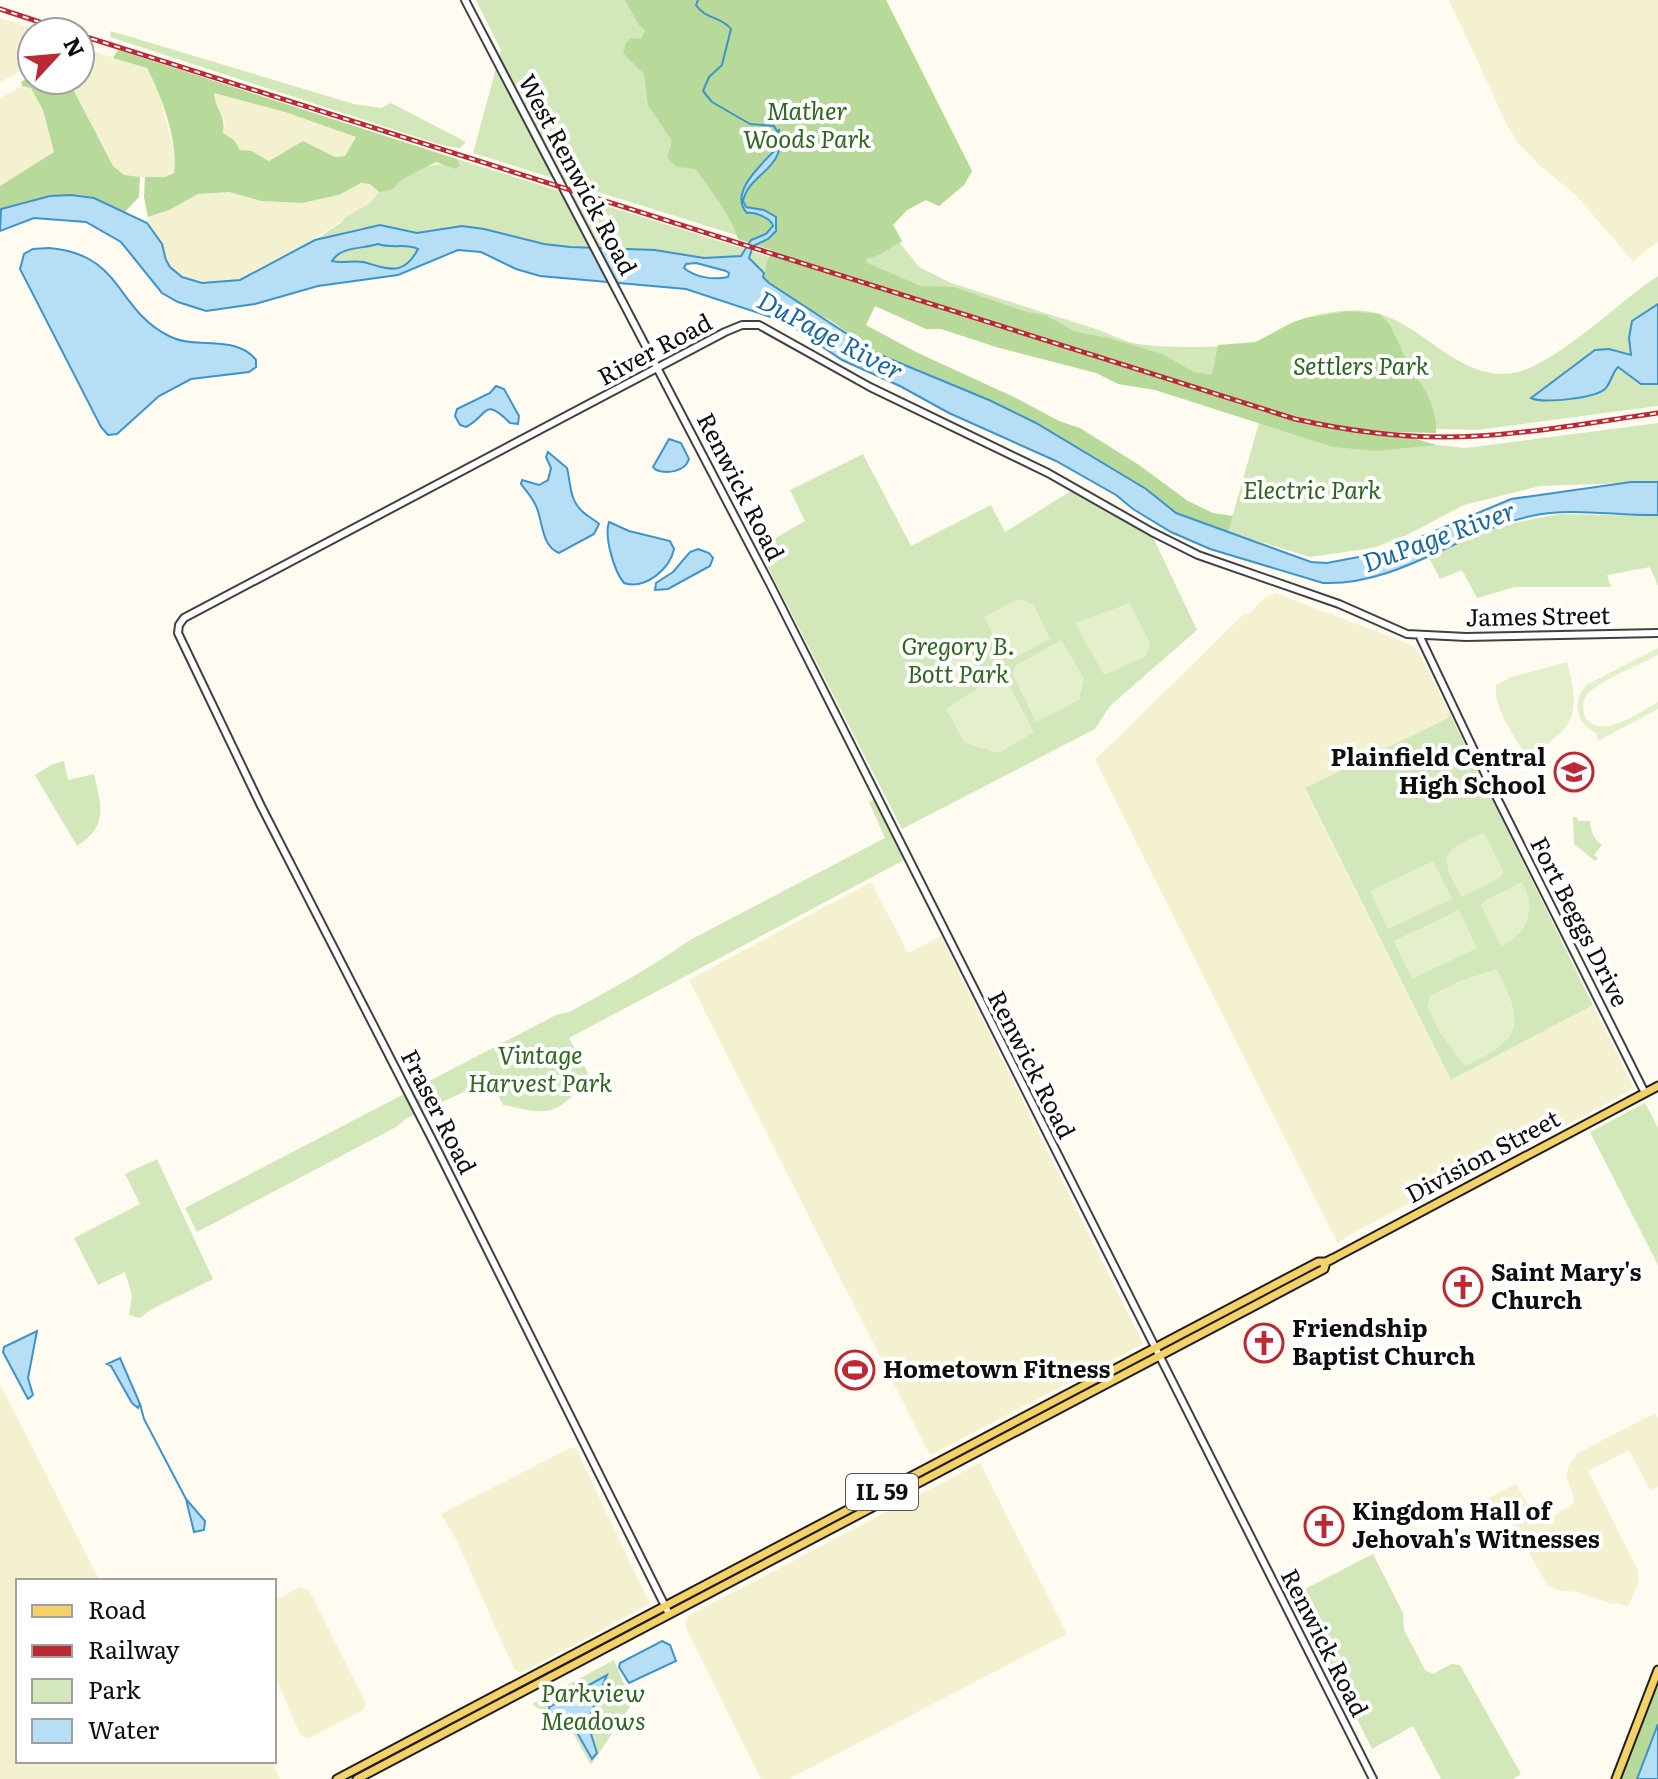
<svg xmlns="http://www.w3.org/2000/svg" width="1658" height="1779" font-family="Literata,serif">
<rect width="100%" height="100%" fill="#fffbf0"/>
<path fill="#f4f1d0" d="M1449,0H1658V242L1633,261L1574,193L1541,167L1519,144L1508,127Z
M0,18L46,32H32V65L0,82Z
M92,51L147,68L158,89L176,158L174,172L165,177H137L124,175L113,166L74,91L60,80H80V58Z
M22,86L31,87L43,110L54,152L0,186V98Z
M213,93L285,112L356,137L345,156L335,157L303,141L269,161L252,151H239L234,140L223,133L225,121L215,103Z
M361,183L370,184L379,192L370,203L284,258L240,280L224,283L194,282L177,273L166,260L162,244L147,223L148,217L169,210L198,194L229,192L261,201L302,203L339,195Z
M1275,593L1412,645L1419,653L1449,712L1448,718L1305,789L1451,1080L1593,1005L1633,1085L1631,1090L1561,1128L1544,1133L1347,1236L1338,1244L1095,760L1244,614L1248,615L1263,599Z
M871,882L908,953L941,936L1143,1344L930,1455L689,980Z
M0,1384L100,1581H18V1761H272L280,1779H0Z
M1655,1413L1658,1419V1487L1650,1490L1629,1450L1588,1471L1638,1570V1584L1628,1607L1619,1603L1612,1604L1578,1592L1561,1591L1547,1585L1510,1519L1485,1500L1516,1484L1534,1516L1539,1520L1549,1519L1575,1502L1566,1475L1569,1465L1578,1453Z
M570,1448H575L577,1451L650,1604L521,1673L514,1669L457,1541L441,1514Z
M980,1463L1067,1634L789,1779H761L688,1632L685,1623L688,1616Z
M300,1587L309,1590L366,1703L363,1710L307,1739L300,1734L274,1674V1601Z"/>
<path fill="#d3e8ba" d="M476,0H886L972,171L964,185L939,206L926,200L907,210L893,225L902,241L900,243L919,267L951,283L1099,330C1110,334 1121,340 1133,343C1156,348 1232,349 1254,342C1268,338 1279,328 1292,323C1312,314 1342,309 1364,311C1420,315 1457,386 1518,372C1560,361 1619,301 1658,276V406L1478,430L1399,428L1311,414L473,153L501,50Z
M111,31L354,104L381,108L391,103L466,142L460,148L441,145L110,37Z
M457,159L770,257L764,273L746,256L703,258L655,250L570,247L544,244L484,229L417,233L389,227L360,228L315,240L342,222L344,218L370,203L379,192C390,192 393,185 402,179C422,166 436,162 460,165Z
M378,244C391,249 406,243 418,249C404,277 387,268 363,263C352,260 342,264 332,261C341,246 363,249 378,244Z
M1260,419L1400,441L1466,448L1658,423V482L1540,486L1464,505L1405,536L1373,548L1310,557L1228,532Z
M863,454L911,546L991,505L1005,532L1074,489L1151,533L1197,630L1110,706L1095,729L902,829L758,548L805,521L790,490Z
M1559,514L1658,516V586L1650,567L1607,575L1611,587H1515L1477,598L1462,570L1440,579L1428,556L1495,527Z
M1449,712L1593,1005L1451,1080L1305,788L1448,718Z
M64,761L68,780L94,774C101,806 109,826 77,846L35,775L51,765Z
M878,798L908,858L569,1038L588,1073C575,1094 563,1114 534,1111C523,1110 514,1106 503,1105L490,1080L407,1118L396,1127L197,1232L185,1208L556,1015L569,1012C612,989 650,968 690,940L885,838L869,802Z
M1573,817H1577L1578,821H1590C1590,830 1595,841 1602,845L1594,855L1598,858L1595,861L1574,844Z
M1645,1103L1658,1128V1265L1590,1132Z
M157,1159L213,1279L150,1310L140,1318L129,1315L132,1296L125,1272L98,1285L74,1238L140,1204L125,1174Z
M1373,1554L1403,1613L1404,1630L1425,1670L1433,1674L1451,1664L1460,1665L1521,1774L1513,1779H1441L1413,1726L1372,1749L1295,1594Z
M599,1644L577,1659L477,1712L476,1710Z
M614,1660L632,1704L591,1765L572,1731L532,1704Z"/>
<path fill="#b7d99a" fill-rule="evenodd" d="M625,0H886L972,171L964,185L939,206L926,200L907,210L893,225L902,241L879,255L866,259L867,263L921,286L954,287L1027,312L1045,315L1076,332L1109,338L1162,354L1194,372L1212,375L1218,345L1256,342L1291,323L1306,318L1348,311L1380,314L1390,325L1406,359L1403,364L1405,369C1424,378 1438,413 1436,433L1393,432L1436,445L1376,451L1333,447L1155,390L1118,384L1096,373L996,347L941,329H926L875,306L866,325L918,353L1016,398L1059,421L1080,428L1139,465L1188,501L1213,513L1233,516L1228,532L1176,513L1126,477L1020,414L878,354L831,321L789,298L763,277L771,250L738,239C730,212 711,192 696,169L677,167L667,158L672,141L648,105L644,74L623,53L626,43L631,38L641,39L645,30L639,25Z
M118,50L457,159L460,165L456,169L436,162C426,167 416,172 406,177C394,184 398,191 379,192L370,184L361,183L339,195L302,203L261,201L229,192L198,194L169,210L148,217L144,197L145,177H165L174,173C179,143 161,94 147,68L113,58ZM214,93L285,112L356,137L345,156L335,157L303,141L269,161L252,151L240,150L234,140L223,133C226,113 215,110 214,93Z
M32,76V80H60L74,91L113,166L124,175L140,177L139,197L124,213C113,208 100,199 89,197C58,190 29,203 0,210V186L54,152L43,110L31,88L22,86L21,82Z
M1658,1683V1779H1621Z"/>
<path fill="#e4f0cc" d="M1018,599L1033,604L1050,639L1012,659L1004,656L984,617Z
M1130,603L1150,643L1146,656L1104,675L1075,623Z
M1061,640L1084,678L1079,700L1036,722L1013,675L1015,666Z
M1658,648V655C1643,663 1595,683 1587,695C1582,701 1582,711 1586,718C1601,741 1641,711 1658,702V709L1598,741L1596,733C1575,724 1571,699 1588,684Z
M963,655L973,661L971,671C958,676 949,691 935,682L933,671C940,660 952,660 963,655Z
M1567,662C1582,715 1574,731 1526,756C1515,736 1493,708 1496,685L1511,677Z
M999,674L1004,676L1034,732L999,753L965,743L946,709Z
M1484,833L1503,871L1501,877L1462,897C1438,855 1440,852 1484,833Z
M1433,861L1452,899L1388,929L1370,891Z
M1522,882C1537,907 1528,934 1501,946L1481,906L1483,902Z
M1459,910L1477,948L1412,979L1394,941Z
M1497,969C1525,1025 1523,1039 1465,1066L1439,1031L1427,1006L1430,996L1457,982Z"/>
<path fill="#b6def5" stroke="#3e94ca" stroke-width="2" fill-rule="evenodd" d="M779,130C787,171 750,171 743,201L746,207L764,210L776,217V231L768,239L753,246L749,258L764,273L763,277L769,283L878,354L989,400L1036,423L1146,489L1176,513L1311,562L1327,563L1385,552L1511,499L1631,482H1658V515C1616,516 1572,507 1531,516C1459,532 1398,586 1323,583L1210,549L1171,532L1133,509L1116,495L1056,461L949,413L900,386L842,360L786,322L686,289L540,276L516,269L481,252L458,250L398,275L318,286L255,304L206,311L178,302L162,293L121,242L86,222L34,218L0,231L1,209L50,196L71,195L94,198L147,223L162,244L166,260L170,267L182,277L202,283L240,280L315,240L380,225L417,233L462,226L484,229L544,244L570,247L655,250L704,258L741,256L751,240L766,234L773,226C771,218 755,212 747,213C728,193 762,164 776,149V132ZM378,244C391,249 406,243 418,249C403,278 387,268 363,262C352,260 341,264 332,261C341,246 363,249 378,244ZM696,263L726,271L729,273L728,277C714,280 696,278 684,268L686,264Z
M49,248C123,254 115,309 169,336C195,350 237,334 256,360V367L249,372L191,379L159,396L117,434L108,435L101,427L20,269L24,254L33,249Z
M1658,304V384H1641L1618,367C1612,373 1611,383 1605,389C1595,398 1543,404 1531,398L1595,350L1609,349L1631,355L1629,338L1632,321Z
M496,386L504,389L519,416L518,424L510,423C483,396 489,415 466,427L460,425L455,416L457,409L490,393Z
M669,439L681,443L689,459C685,472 667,474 656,470L653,467Z
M548,452L567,468C571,484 569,500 583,512C588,517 594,519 599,524L594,534L559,553C541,546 543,521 536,506C532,497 526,491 521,484L522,480L539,485L548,480L551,468L546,457Z
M609,522L629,531L670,541L674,549C670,569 645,590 624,583C614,571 604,537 609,522Z
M698,549L709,553L713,558L710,566L668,589L655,590L656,583L673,572L690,552Z
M37,1331L28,1378L33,1395L28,1399L3,1352L4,1347Z
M120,1358L140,1404L138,1408L132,1403L111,1366L107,1364Z
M186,1499L205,1521L204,1530L194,1532Z
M662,1641L670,1645L676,1661L629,1683L619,1667L620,1663Z
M607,1675L590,1716L591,1734L597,1753L592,1759L574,1727L551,1716L549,1707Z
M1658,1724V1779H1637Z"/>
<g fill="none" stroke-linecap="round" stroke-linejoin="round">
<path stroke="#3e94ca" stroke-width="2" d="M698,0L696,5C705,19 722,17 731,29L722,65L709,77L703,91L712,102L750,124L774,126L778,133
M140,1404L144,1419L186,1499"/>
<g stroke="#414141" stroke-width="10">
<path id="tertiary" d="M465,0L770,584L1373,1779
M1420,637L1490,784L1645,1093
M669,1614L437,1149L261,806L178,633L179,625L184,618L725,332L742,325H759L870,387L1048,473L1152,532L1198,555L1339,604L1407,634L1466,637L1658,633"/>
</g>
<g stroke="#1f1f1f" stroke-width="11">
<path id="primary" d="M337,1779L1318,1262H1326
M357,1779L1324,1269L1326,1262L1334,1258L1658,1086
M1616,1779L1658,1670"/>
</g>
<use href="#tertiary" stroke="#fff" stroke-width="6"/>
<use href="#primary" stroke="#f5d169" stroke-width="7"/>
<g stroke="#bb2932" stroke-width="5">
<path id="rail" d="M0,9L70,32
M80,35L1295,419C1344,430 1392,437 1443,437C1514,437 1587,423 1658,413"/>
</g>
<use href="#rail" stroke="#fff" stroke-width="2" stroke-dasharray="6" stroke-linecap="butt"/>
</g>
<defs>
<g id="school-ring" transform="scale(2)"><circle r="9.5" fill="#fff" stroke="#bb2932" stroke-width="1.5"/><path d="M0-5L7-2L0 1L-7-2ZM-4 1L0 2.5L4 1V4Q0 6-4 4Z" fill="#bb2932"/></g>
<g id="church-ring" transform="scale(2)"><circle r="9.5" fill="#fff" stroke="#bb2932" stroke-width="1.5"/><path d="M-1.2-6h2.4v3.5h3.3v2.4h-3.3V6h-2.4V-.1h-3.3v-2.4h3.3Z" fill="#bb2932"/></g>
<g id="stadium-ring" transform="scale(2)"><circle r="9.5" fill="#fff" stroke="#bb2932" stroke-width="1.5"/><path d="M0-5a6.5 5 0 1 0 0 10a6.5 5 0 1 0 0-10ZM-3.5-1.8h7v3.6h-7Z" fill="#bb2932"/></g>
</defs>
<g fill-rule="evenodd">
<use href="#school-ring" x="1574" y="772"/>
<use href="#church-ring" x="1463" y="1287"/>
<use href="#church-ring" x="1264" y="1343"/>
<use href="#stadium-ring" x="855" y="1370"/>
<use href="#church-ring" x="1324" y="1526"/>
</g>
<g text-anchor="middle" stroke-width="8" stroke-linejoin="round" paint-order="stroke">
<rect fill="#fff" stroke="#565656" stroke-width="2" x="846" y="1474" width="72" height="36" rx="6"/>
<g font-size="22" font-weight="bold" fill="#0e0e0e">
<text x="882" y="1500">IL 59</text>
</g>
<g font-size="24" font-style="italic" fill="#2f6520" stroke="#fff">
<text x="807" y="120">Mather<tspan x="807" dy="28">Woods Park</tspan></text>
<text x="1361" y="375">Settlers Park</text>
<text x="1312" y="499">Electric Park</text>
<text x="958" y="655">Gregory B.<tspan x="958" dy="28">Bott Park</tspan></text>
<text x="540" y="1064">Vintage<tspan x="540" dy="28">Harvest Park</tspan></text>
<text x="593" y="1702">Parkview<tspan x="593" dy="28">Meadows</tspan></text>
</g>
<g font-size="24" fill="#0e0e0e" stroke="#fff">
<text transform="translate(577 175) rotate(62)" y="8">West Renwick Road</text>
<text transform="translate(655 350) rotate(-28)" y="8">River Road</text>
<text transform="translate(740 487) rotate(63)" y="8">Renwick Road</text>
<text transform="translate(1538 617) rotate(-1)" y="8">James Street</text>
<text transform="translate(1579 922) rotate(63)" y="8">Fort Beggs Drive</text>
<text transform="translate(1031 1065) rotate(63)" y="8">Renwick Road</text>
<text transform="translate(438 1112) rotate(63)" y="8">Fraser Road</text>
<text transform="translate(1483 1157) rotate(-28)" y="8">Division Street</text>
<text transform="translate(1324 1643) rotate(63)" y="8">Renwick Road</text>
</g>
<g font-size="24" font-weight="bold" fill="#0e0e0e" stroke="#fff" text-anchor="start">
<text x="1546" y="766" text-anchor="end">Plainfield Central<tspan x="1546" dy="28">High School</tspan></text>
<text x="1491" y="1281">Saint Mary's<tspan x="1491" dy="28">Church</tspan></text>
<text x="1292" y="1337">Friendship<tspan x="1292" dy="28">Baptist Church</tspan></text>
<text x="883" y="1378">Hometown Fitness</text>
<text x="1352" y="1520">Kingdom Hall of<tspan x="1352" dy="28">Jehovah's Witnesses</tspan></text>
</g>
<g font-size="26" font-style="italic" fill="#1a669e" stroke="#fff">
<text transform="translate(830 336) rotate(28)" y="9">DuPage River</text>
<text transform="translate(1439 537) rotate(-20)" y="9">DuPage River</text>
</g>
</g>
<rect x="16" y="1579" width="260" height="184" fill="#ffffff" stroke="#9f9f9f" stroke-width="2"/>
<rect x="32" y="1605" width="40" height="12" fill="#f5d169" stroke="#9f9f9f" stroke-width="2"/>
<text x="88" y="1619" font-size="24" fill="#0e0e0e">Road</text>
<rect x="32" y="1645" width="40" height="12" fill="#bb2932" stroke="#9f9f9f" stroke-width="2"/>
<text x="88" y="1659" font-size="24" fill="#0e0e0e">Railway</text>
<rect x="32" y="1679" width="40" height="24" fill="#d3e8ba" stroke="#9f9f9f" stroke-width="2"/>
<text x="88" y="1699" font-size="24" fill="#0e0e0e">Park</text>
<rect x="32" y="1719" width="40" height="24" fill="#b6def5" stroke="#9f9f9f" stroke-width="2"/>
<text x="88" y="1739" font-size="24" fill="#0e0e0e">Water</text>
<g transform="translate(56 56) rotate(64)"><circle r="38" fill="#ffffff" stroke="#9f9f9f" stroke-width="2"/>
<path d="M0-6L14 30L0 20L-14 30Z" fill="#bb2932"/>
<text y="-12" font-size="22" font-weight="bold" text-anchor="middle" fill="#0e0e0e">N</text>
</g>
</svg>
